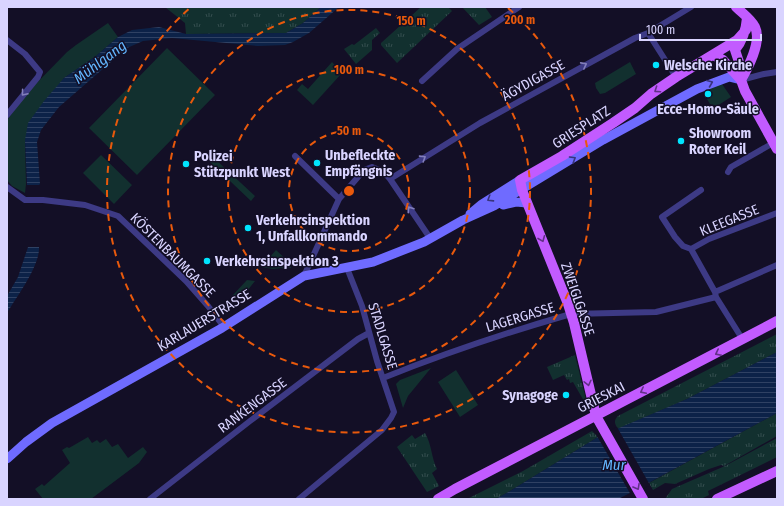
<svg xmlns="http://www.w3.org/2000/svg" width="784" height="506" font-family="'Fira Sans Condensed',sans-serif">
<defs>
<pattern id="park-tufts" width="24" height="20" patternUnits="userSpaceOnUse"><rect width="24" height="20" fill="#12302f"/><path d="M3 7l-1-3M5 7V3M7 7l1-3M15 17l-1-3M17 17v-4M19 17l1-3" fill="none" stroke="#344d4e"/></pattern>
<pattern id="water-rules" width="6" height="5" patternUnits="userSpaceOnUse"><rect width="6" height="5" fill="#0c2248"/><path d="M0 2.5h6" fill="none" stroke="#2f4163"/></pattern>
</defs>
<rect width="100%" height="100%" fill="#130f26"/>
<path fill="#12302f" d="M108,23L118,37L96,56L64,78L25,140L26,184L25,193L12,186L7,180V120L27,93L67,52L76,45Z
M167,48L215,95L137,175L89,128Z
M332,62L342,73L313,105L297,90L302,84L308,89Z
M630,62L636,74L605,93L600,94L596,88L595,83Z
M722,84L731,97L717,106L710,104L707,99L711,96L712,94L710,91L707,90L704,92V89Z
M101,155L132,185L114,204L83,173Z
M214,158L255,196L251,201L210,162Z
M276,250L290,263L291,268H289L286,267L284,269L282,268L273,269L261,267Z
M247,280L255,281L243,296L232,303V296Z
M431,368L408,396L403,408L396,384L400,380Z
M456,370L478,405L460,417L438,382Z
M88,437L92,443L97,440L100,443L106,439L112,447L118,444L128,458L143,447L147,452L139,463L91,499H43L35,489L42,484L44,486L70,463L62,450L67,447L69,448Z"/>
<path fill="url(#park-tufts)" d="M165,7H321L303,23L286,33L186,34L185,23Z
M421,7H448L452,11L397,63L381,45V43Z
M462,7H485L492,17L479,25Z
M376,28L380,33L372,40V50L356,64L344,49L352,44L354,45Z
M777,334V352L687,399L618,429C615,424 613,421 618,416Z
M575,355L588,408L573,382L570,383L569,379L567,380L564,375L553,380L547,367Z
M777,413V436L724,466L721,465L709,469L675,484L665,483L653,490L649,483Z
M592,431L598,437L510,491L496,499H467L523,471Z
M425,433C432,445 431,457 437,469L432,473L439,486L427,492L397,447L412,435L415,439Z
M777,438V457L708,491L709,495L701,499H665L672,489L725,466Z"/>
<path fill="url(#water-rules)" d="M321,7H339L309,33L293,42L285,45L258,46L172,38L143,41L127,48L59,107L41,130L37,142L40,184L39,185H27L25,140L28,123L44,101L64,78L96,56L118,37L132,30L159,27L186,34L286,33L303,23Z
M28,247H39C40,266 17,296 7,313V296L18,277Z
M777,352V413L630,493L618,499H496L510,491L598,437L687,399Z"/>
<path fill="#130f26" d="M617,427L650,485L631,495L597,436Z"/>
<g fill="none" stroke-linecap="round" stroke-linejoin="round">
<path stroke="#3d3a85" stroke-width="6" d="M648,33L676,77
M7,40L25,54L40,72L38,77L7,115
M741,80L764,74L777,72
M422,81L457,49L519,7
M295,156L339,199
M728,172L731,167L775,142
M390,179L480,123L635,38L648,33L691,7
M7,187L25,200H43L85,205L118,216L186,281L208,306L224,327
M701,190L662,217L675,237L683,246L691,249L715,292L716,297L743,340
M691,249L709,239L777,213
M304,276L339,199L364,170L372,167L384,172L390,179L430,238
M715,292L777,265
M383,378C443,354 502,334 564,316L571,314L656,312L716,297
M150,499L250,421L358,339L369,333
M299,499L382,430L391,418L394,412L377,361L362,306L347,268"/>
<path stroke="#6f6bff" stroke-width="9" d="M503,205L516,202L527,203
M470,214L482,204L520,180
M7,459L26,442L52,423L222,328L304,276L373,262L424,242L463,220L494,206L603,140L697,89L729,77L741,80"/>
<path stroke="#c25bff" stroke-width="10" d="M736,7C742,13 751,19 755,27C762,41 748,68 741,80
M747,18C746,31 743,40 735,50L740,65L741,80L745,91L777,149
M713,55L723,60L741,80
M438,499L455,489L777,321
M643,499L596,416L574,323L568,304L522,190L520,180L562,156L613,123L635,108L651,94L676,77L737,40L746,30
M717,499L777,471"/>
</g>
<defs><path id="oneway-chevron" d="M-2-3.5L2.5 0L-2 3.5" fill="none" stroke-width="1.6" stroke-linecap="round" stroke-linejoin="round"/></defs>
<g stroke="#837fbc">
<use href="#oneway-chevron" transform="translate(584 65) rotate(-28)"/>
<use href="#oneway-chevron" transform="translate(24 93) rotate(130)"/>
<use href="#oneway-chevron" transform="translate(423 158) rotate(-32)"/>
<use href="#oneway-chevron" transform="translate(410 209) rotate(-124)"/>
</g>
<g stroke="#38347d">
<use href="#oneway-chevron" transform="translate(710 83) rotate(-22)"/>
<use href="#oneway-chevron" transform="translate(573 159) rotate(-31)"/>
<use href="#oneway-chevron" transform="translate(490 199) rotate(148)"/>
</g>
<g stroke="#623188">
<use href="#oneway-chevron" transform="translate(657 90) rotate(146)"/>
<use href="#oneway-chevron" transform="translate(542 239) rotate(68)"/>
<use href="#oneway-chevron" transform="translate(718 353) rotate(153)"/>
<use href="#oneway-chevron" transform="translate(588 383) rotate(77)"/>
<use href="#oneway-chevron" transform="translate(643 391) rotate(153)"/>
<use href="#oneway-chevron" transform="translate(637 487) rotate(61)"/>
</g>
<g fill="none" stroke="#e8590c" stroke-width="2" stroke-dasharray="7 5">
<circle cx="349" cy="191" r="60"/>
<circle cx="349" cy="191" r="121"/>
<circle cx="349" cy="191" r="181"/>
<path d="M508 8A242 242 0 1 1 190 8"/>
</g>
<g fill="#00e5ff" stroke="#130f26" stroke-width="1.5">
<circle cx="656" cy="65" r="4"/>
<circle cx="708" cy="94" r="4"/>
<circle cx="681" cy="141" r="4"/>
<circle cx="317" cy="163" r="4"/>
<circle cx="186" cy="164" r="4"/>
<circle cx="248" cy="228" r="4"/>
<circle cx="207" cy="261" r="4"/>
<circle cx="566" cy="395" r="4"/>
</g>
<g text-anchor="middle" stroke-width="3" stroke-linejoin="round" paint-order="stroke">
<g font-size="14" font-weight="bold" fill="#d9d4ff" stroke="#130f26" text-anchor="start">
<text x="664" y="70">Welsche Kirche</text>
<text x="708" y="114" text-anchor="middle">Ecce-Homo-Säule</text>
<text x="689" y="138">Showroom<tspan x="689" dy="16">Roter Keil</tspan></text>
<text x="325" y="160">Unbefleckte<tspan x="325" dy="16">Empfängnis</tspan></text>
<text x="194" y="161">Polizei<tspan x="194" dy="16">Stützpunkt West</tspan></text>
<text x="256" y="225">Verkehrsinspektion<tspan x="256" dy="16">1, Unfallkommando</tspan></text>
<text x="215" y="266">Verkehrsinspektion 3</text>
<text x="558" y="400" text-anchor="end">Synagoge</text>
</g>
<g font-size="14" fill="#d9d4ff" stroke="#130f26">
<text transform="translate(533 80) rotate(-29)" y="5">ÄGYDIGASSE</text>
<text transform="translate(581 127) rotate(-33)" y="5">GRIESPLATZ</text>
<text transform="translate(729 220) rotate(-22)" y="5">KLEEGASSE</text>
<text transform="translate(173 255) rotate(45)" y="5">KÖSTENBAUMGASSE</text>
<text transform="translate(578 299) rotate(71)" y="5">ZWEIGLGASSE</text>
<text transform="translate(520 317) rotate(-17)" y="5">LAGERGASSE</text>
<text transform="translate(204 320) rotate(-31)" y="5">KARLAUERSTRASSE</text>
<text transform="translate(383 336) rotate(73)" y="5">STADLGASSE</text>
<text transform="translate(601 397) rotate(-27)" y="5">GRIESKAI</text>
<text transform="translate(252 405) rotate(-37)" y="5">RANKENGASSE</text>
</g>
<g font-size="15" font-style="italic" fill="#62b6ff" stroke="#130f26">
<text transform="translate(100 62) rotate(-37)" y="5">Mühlgang</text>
<text x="614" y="470">Mur</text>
</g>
</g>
<circle cx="349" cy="191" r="6" fill="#e8590c" stroke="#130f26" stroke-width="2"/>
<g font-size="12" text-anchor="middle" font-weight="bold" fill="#e8590c" stroke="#130f26" stroke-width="3" stroke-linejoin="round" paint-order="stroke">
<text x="520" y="24">200 m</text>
<text x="411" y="25">150 m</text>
<text x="349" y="74">100 m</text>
<text x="349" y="135">50 m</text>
</g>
<rect width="784" height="506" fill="none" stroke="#d9d4ff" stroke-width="16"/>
<path d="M640 34v6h121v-6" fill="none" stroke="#d9d4ff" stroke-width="2"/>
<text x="646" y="34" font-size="12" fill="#d9d4ff" stroke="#130f26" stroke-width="3" paint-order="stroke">100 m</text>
</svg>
